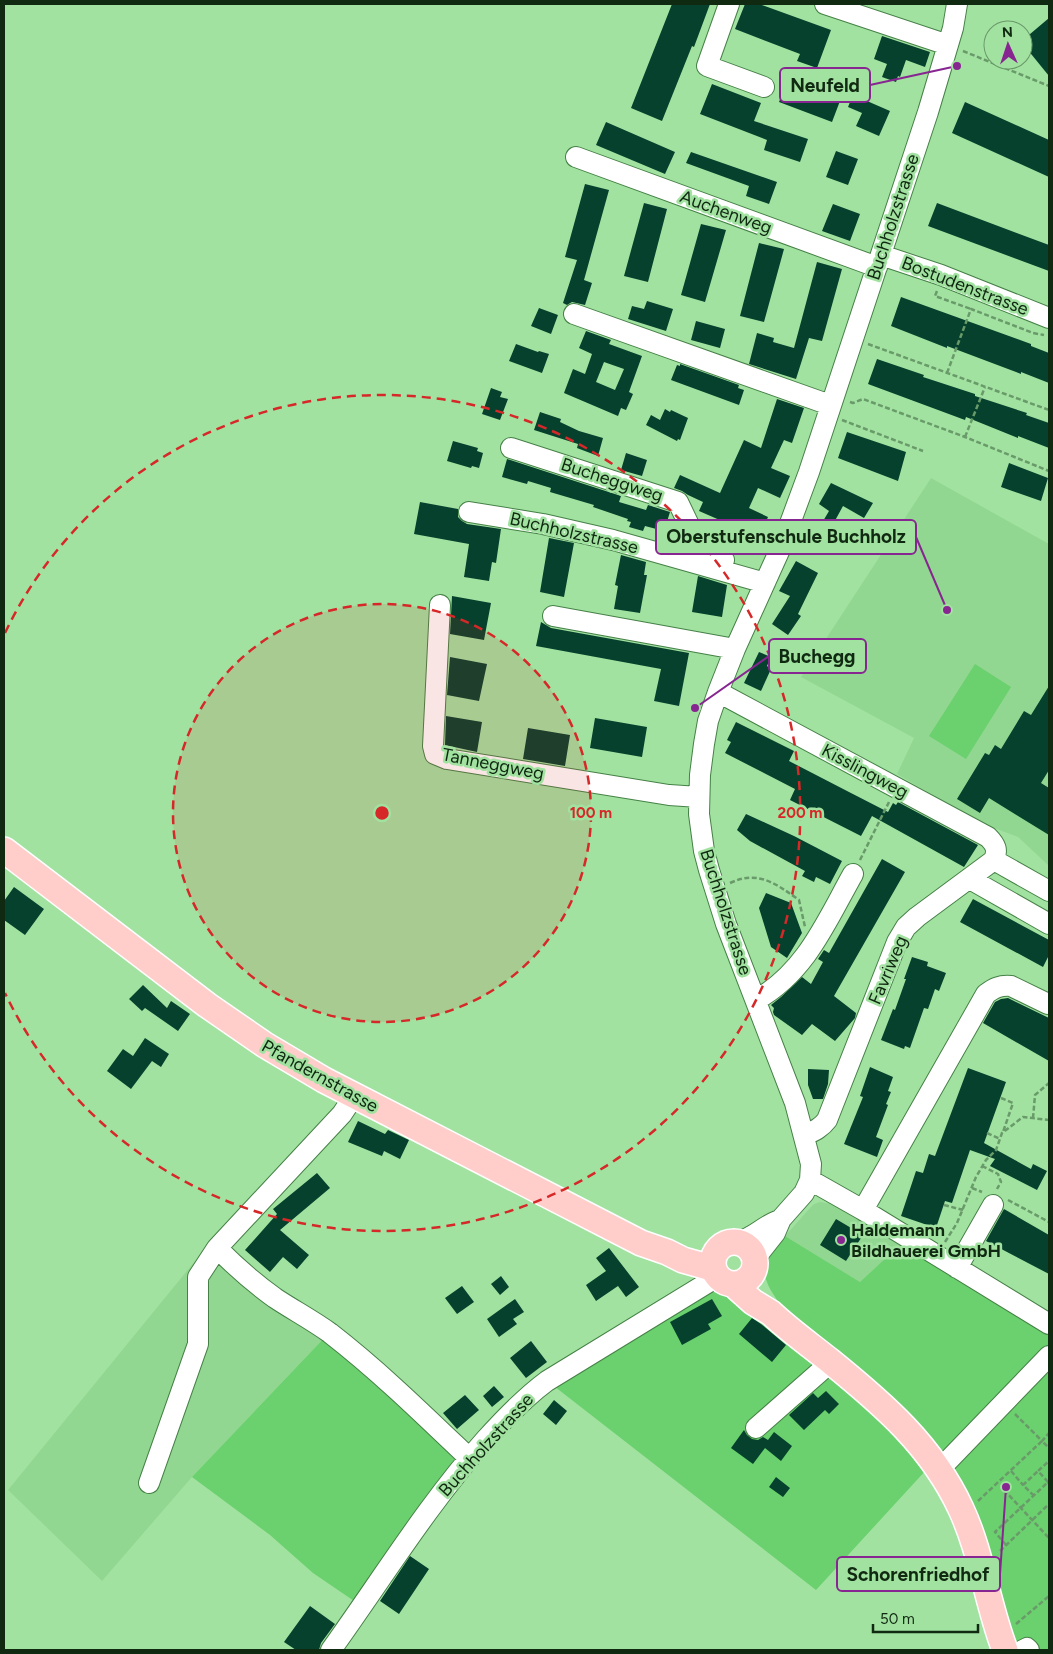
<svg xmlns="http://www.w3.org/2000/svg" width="1053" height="1654" font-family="Figtree,sans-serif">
<rect width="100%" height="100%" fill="#a2e2a1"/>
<path fill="#92d791" d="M931,478L1049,544V866L1018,837L978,822L897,774L914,738L801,677Z
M820,1202L832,1204L903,1242L860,1282L785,1236L809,1209L814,1204Z
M208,1245L328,1334L192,1477L102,1581L8,1490Z"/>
<path fill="#6bd06e" d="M975,664L1011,687L966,759L929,736Z
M785,1236L860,1282L903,1242L1049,1331V1350L943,1456L783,1308C772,1293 759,1277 767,1257C771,1249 780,1242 785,1236Z
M719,1289L735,1294L881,1413L927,1469L816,1590L550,1383L710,1291Z
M328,1334L456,1456L455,1465L357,1603L313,1573L270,1535L192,1477Z
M1049,1362V1650H1018L994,1578L976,1510L950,1463Z"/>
<path fill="#06412d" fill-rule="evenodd" d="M672,4H710L694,47L692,46L662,121L631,108Z
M745,4H759L831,30L817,68L797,61L800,54L735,29Z
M1049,18V76L1023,44V40Z
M882,36L930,52L925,67L906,60L900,77L898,76L896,82L882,77L887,64L874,59Z
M787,82L840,101L832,122L779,102Z
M712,84L761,103L754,121L808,139L800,162L764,150L767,140L700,114Z
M855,90L869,96L867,101L890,111L879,136L856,126L862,113L848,107Z
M965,102L1049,140V177L952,133Z
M606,122L675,152L665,174L596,145Z
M836,151L858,159L848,185L826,177Z
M691,152L777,182L769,204L746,196L749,186L686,163Z
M585,184L609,190L584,280L592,283L585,305L572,302L567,305L563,303L577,260L565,257Z
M644,203L667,209L648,282L624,276Z
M937,203L1049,245V271L928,226Z
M833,204L860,214L850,241L822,231Z
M701,224L726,230L705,302L681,295Z
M759,243L784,249L764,322L740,316Z
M817,262L842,269L822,341L809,338L796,379L749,364L757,333L774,338L773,342L794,348Z
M901,297L1031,344V346L1049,353V383L1021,372V374L947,346V348L891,326Z
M647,301L673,309L666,331L628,319L632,306L644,309Z
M539,308L558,315L551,334L531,326Z
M696,321L725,329L720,348L691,340Z
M586,331L611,340L609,344L642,356L629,392L633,394L626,410L621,408L618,416L564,393L573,369L585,374L592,354L579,348ZM604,362L624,369L615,390L596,382Z
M516,344L538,352L539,351L549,354L542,373L509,361Z
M877,359L924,375L923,377L975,394V396L1027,413L1026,415L1049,423V448L1018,436V438L966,417L965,420L868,384Z
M680,364L739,385L738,388L744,390L739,405L671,380L677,365L680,366Z
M491,388L502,392L500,397L508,399L500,420L482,414Z
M777,399L804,408L792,443L784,440L771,468L790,476L780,498L758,488L749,508L768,517L754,549L733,539L738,528L699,511L703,502L688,495L682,491L674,488L680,475L720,493L744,440L761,448Z
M665,409L670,412L671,410L688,418L680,440L678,439L677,441L646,425L651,415L660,420Z
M540,412L561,419L560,422L579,431L603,438L598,456L577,448L578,444L534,430Z
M847,432L906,452L898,481L838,458Z
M453,441L478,448L477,451L483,453L479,468L472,466L471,468L447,461Z
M626,453L647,460L642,476L621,470Z
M507,459L621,496L619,502L646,510L648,505L670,512L664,531L645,526L643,531L629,527L631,522L627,521L628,519L593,507L594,505L550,492L551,488L528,481L527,484L502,477Z
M1009,463L1048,478L1041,501L1001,487Z
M831,483L873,503L864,518L843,506L831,528L841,533L828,554L803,541L809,529L816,533L829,511L819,504Z
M420,502L458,509V517L462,521L467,524L501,529L496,563L492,562L489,581L464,577L469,544L414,534Z
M549,538L574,543L564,597L540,592Z
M621,555L646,562L644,575H647L640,613L614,609L618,586L615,585Z
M796,561L818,573L798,614L801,616L788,635L772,624L790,596L779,591Z
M698,576L727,585L722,617L692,612Z
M452,596L491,603L484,640L450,634Z
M541,622L551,628L689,653L679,706L654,701L661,669L536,646Z
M759,652L771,657L767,666L771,669L761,691L744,683Z
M450,657L487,664L479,701L447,695Z
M1049,686V770L1041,783L1049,788V835L989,798L980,813L957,799L985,753L989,755L995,745L1001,749L1024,711L1031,715Z
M446,716L482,722L477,752L445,745Z
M595,718L647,727L642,757L590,748Z
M736,722L794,751L789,761L849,792L888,812L893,803L896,805L898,802L978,845L964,867L872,816L861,836L790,800L795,789L725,753L731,742L727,740Z
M528,728L570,735L565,766L523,759Z
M746,814L794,836L842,861L830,884L816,877L814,882L802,876L805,871L750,841L737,830Z
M882,859L905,872L834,996L856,1013L855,1018L835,1041L812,1024L802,1035L774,1015L773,1012L774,1008L771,1005L781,997L802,977L811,984L823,962L818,959L824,950L829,953Z
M14,887L44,909L25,935L4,920V901Z
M766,893L791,903L802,933L787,958L771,947L759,908Z
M973,899L1049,940V955L1043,967L960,922Z
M912,957L928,962L927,966L946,973L939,991L935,989L928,1009L924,1008L910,1048L905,1046L904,1049L881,1040L893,1009L895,1010L906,979H904Z
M143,985L167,1008L171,1001L190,1014L178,1031L145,1008L142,1011L129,999Z
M1008,998L1049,1018V1061L983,1023L995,1002L1001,999Z
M145,1038L169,1054L161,1067L152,1061L131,1089L107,1071L123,1049L133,1056Z
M870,1067L893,1077L888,1091L891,1092L886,1104L888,1105L876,1137L883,1140L877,1157L844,1144L863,1097L860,1096Z
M968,1068L1006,1082L984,1143L1031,1169L1033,1164L1047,1171L1037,1190L990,1166L995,1159L970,1150L952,1203L945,1201L936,1228L901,1216L916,1171L923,1173L929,1154L935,1156Z
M808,1069L829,1070L828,1084L823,1099H813L808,1085Z
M358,1121L385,1134L388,1130L409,1140L400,1159L384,1151L382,1156L348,1142Z
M317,1173L330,1188L280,1230L309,1255L297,1269L283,1257L270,1272L245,1250L277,1214L273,1209Z
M1004,1209L1049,1235V1274L986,1241Z
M836,1219L863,1235L846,1261L820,1245Z
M609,1248L639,1287L626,1297L618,1286L596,1301L586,1285L606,1271L596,1258Z
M501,1276L509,1287L500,1295L491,1284Z
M462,1286L474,1302L457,1314L445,1298Z
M515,1299L524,1312L513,1319L517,1324L499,1337L487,1319Z
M712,1299L722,1316L708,1324L711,1329L682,1345L670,1322Z
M752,1318L761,1324L786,1345L772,1362L739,1334Z
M531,1341L547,1362L526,1378L510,1358Z
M494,1386L504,1397L492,1407L483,1396Z
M826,1391L839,1404L829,1414L825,1410L804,1430L789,1415L813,1393L818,1398Z
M465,1395L479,1410L457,1429L443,1413Z
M554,1400L567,1411L556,1425L543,1414Z
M744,1430L747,1435L752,1439L758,1440L763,1437L768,1440L774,1432L792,1446L781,1461L765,1448L753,1464L731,1448Z
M776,1477L790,1488L783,1497L769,1487Z
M410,1556L429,1569L399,1614L380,1601Z
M310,1606L335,1624L321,1643L319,1650H296L284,1642Z"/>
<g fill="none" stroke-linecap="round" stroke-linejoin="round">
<g stroke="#458146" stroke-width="22">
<path id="minor" d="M729,4L707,66L764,87
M825,4L948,45
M576,157L877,267
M881,255L941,275L1049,318
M574,314L830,405
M511,448L678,502L701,550L724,560
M469,512L543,524L613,540L765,583
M440,605L433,746L435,754L447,759L669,795L699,797
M553,616L735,649
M718,692L988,837C996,845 998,850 994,860
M994,860L1049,891
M970,879L1049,924
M756,1000C806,972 826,922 853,874
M804,1136C814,1131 821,1128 827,1120L897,942L906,927L917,917L994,860
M810,1180L863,1210L1049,1324
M863,1210L986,994C994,988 1000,985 1011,986L1048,1004
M738,1242C755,1237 762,1227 777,1221
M217,1248C235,1266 254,1283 275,1298C293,1310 312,1320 330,1333C379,1371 424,1415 469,1458
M755,1261L760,1252L775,1233L781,1219L804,1193L810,1180L811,1164L795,1103L726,924L709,870L704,851L699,814L700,775L704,744L708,721L718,692L735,649L782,545L809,472L928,112L953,28L957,4
M957,1268L993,1205
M756,1428L831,1362
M939,1470L1049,1356
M149,1483L198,1344V1277L217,1248L342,1114L354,1096
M331,1650C382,1579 428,1504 486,1439C505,1418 524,1398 547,1381L717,1277
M1023,1650L1027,1648L1029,1650"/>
</g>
<g stroke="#fff" stroke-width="28">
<path id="major" d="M4,850L207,1005L265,1045L324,1080L641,1243L667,1252L683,1260L708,1267L714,1270
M713 1263a21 21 0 1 1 42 0a21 21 0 1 1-42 0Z
M734,1285L753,1302L771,1313C789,1330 810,1345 830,1361C883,1404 932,1446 961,1509C982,1554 987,1604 1005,1650"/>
</g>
<path stroke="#699a69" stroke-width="2.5" stroke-dasharray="5 2.5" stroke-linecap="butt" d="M963,51L1049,86
M937,291L935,296L971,309
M868,344L1049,410
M947,373L971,309L1033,333L1044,335
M850,402L853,403L863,399L965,437L1049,471
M842,420L923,451
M965,437L985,387
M860,860L889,802
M730,883C758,870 775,883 799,900L805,927
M1001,1098L1013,1103L1003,1132
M1033,1118L1035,1095L1049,1083
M987,1133L1000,1139
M982,1166L998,1174L1001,1182L997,1189
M972,1188L982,1192
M1008,1200L1049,1222
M944,1205L963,1210
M945,1242L957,1223L976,1177L986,1160L996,1150L1002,1133L1023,1117L1049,1120
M1015,1414L1042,1441L1049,1433
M1011,1471L1023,1485
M1048,1482L1038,1471L1049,1461
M1004,1490L1049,1538
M1034,1496L1023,1485L1038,1471
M978,1501L1042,1441L1049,1448
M1006,1545L995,1532L1048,1482L1049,1484
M1000,1551L1049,1504
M1016,1624L1049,1596"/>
<use href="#minor" stroke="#fff" stroke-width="20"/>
<use href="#major" stroke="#ffceca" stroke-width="25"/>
</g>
<circle cx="382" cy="813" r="209" fill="#d62828" fill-opacity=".12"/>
<g fill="none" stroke="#d62828" stroke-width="2.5" stroke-dasharray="9 6">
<circle cx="382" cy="813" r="209"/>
<path d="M5 633A418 418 0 1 1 5 993"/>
</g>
<circle fill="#872690" stroke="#a2e2a1" stroke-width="2" cx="841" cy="1240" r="5"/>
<g text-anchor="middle" stroke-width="5" stroke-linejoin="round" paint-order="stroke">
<g font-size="18" fill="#102911" stroke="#a2e2a1">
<text transform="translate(726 212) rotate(20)" y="6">Auchenweg</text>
<text transform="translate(893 217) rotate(-72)" y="6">Buchholzstrasse</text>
<text transform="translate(965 286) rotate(21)" y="6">Bostudenstrasse</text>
<text transform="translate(612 480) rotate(18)" y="6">Bucheggweg</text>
<text transform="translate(574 533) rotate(13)" y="6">Buchholzstrasse</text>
<text transform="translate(493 764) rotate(11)" y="6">Tanneggweg</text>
<text transform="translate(865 771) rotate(28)" y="6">Kisslingweg</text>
<text transform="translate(726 912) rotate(72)" y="6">Buchholzstrasse</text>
<text transform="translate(888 970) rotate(-67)" y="6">Favriweg</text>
<text transform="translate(320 1076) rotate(29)" y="6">Pfandernstrasse</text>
<text transform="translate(486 1445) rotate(-48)" y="6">Buchholzstrasse</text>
</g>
<g font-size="18" font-weight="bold" fill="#102911" stroke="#a2e2a1" text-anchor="start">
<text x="851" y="1236">Haldemann<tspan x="851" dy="21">Bildhauerei GmbH</tspan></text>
</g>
</g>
<circle cx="382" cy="813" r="8" fill="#d62828" stroke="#a2e2a1" stroke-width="2.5"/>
<g font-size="15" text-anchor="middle" font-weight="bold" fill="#d62828" stroke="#a2e2a1" stroke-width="5" stroke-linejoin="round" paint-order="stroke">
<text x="591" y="818">100 m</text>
<text x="800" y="818">200 m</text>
</g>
<path fill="none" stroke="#872690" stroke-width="2" d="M957 66L870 85M947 610L916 537M695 708L769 656M1006 1487L1000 1574"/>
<g fill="#872690" stroke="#a2e2a1" stroke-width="2">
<circle cx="957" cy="66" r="5"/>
<circle cx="947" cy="610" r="5"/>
<circle cx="695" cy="708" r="5"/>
<circle cx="1006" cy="1487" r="5"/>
</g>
<g fill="#a2e2a1" stroke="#872690" stroke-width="2">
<rect x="780" y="68" width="90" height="34" rx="5"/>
<rect x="656" y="520" width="260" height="34" rx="5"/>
<rect x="769" y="639" width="97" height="34" rx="5"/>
<rect x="837" y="1557" width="163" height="34" rx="5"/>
</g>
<g font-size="19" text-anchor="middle" font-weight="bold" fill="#102911">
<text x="825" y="92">Neufeld</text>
<text x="786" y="543">Oberstufenschule Buchholz</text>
<text x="817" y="663">Buchegg</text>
<text x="918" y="1581">Schorenfriedhof</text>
</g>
<rect width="1053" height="1654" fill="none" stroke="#102911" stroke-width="10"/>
<g transform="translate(1008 45) rotate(357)"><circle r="24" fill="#a2e2a1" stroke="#689867"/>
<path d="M0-4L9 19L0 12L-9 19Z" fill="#872690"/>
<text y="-8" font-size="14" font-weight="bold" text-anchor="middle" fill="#102911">N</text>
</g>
<path d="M873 1624v8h105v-8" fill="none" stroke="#102911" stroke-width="2.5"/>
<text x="880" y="1624" font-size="15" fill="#102911" stroke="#a2e2a1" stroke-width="4" paint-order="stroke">50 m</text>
</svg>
